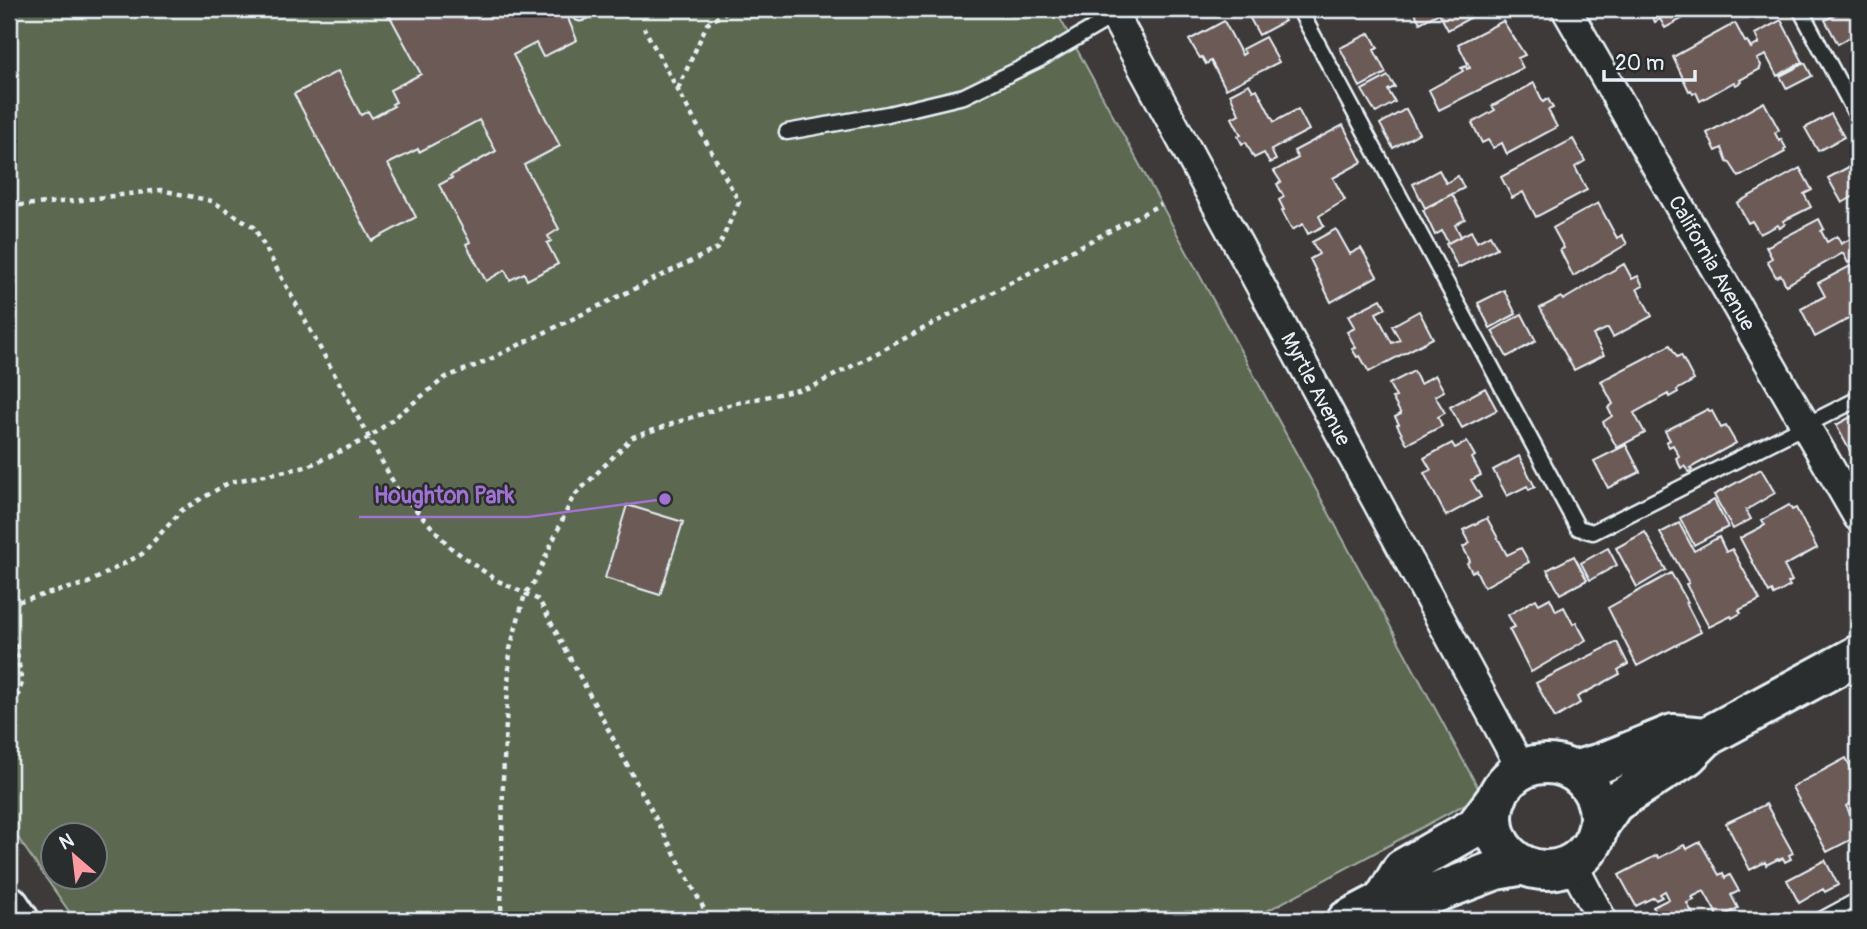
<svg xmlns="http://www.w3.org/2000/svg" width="1867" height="929" font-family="Pangolin,sans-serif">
<rect width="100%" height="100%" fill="#3e3a3a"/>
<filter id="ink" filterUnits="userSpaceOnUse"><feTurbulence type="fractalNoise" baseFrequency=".0143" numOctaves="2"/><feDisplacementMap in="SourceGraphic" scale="14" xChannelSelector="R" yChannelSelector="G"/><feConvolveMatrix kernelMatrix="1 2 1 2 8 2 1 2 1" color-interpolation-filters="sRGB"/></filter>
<g filter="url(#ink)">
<path fill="#5c6850" stroke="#a2aca4" stroke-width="2" fill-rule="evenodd" d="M9,9H1055L1482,795L1250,920H75L9,825ZM52,834H94V876H52Z"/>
<path fill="#6c5a56" stroke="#e8f1f8" stroke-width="2" d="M386,9H484L488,16L502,9H564L577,40L543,57L536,43L513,55L560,146L524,165L559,229L548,236L551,241L547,243L558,264L527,280L524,273L510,280L505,270L486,281L466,244L470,242L439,185L452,178L450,176L496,151L479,120L419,152L418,149L388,164L416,217L372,241L294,94L338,71L361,115L368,111L372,118L394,106L392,104L396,102L390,90L421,74Z
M1249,9H1278L1285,21L1259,35L1246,11Z
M1413,9H1486L1448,30L1439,13L1420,23Z
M1640,9H1693L1695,12L1665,28L1660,19L1655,22L1648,9L1642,13Z
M1845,9H1858V32L1838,44L1825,20Z
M1781,20L1803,62L1777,76L1766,55L1757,59L1761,65L1760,69L1740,80L1741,82L1736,85L1734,82L1700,101L1696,92L1693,94L1691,90L1689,91L1673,57L1735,23L1745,42L1747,41L1751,48L1759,43L1755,34Z
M1224,21L1242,55L1245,53L1242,49L1265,37L1279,62L1226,89L1211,61L1206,64L1202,57L1200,58L1189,40Z
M1503,21L1525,55L1518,58L1523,68L1439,110L1429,90L1463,71L1461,68L1466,66L1467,69L1470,68L1458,44Z
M1370,33L1378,48L1374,50L1386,73L1360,87L1340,48Z
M1805,63L1812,76L1787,89L1780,76Z
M1388,76L1395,87L1388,90L1395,102L1376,113L1362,90Z
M1534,83L1543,102L1548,99L1553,108L1548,110L1557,127L1507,154L1502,143L1493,148L1488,140L1482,143L1472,123L1495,110L1492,106Z
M1249,84L1253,91L1257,89L1274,122L1298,109L1309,130L1271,150L1276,160L1270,163L1264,153L1254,158L1246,142L1242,144L1238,136L1241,135L1232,118L1239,114L1230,94Z
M1764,102L1779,130L1775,133L1779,141L1781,139L1786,148L1784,150L1785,152L1739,177L1730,163L1727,162L1722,148L1716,151L1707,133Z
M1406,109L1419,133L1393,148L1380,124Z
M1831,114L1844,137L1818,151L1805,128Z
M1343,125L1362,162L1333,178L1345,200L1319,216L1324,226L1308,234L1303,224L1292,230L1282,211L1284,210L1279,200L1284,197L1277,184L1281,182L1274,171L1298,158L1294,151Z
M1573,139L1585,161L1575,167L1587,190L1536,217L1523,192L1512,198L1501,177Z
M1858,162V194L1842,203L1828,178Z
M1800,168L1812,190L1804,194L1811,207L1783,221L1785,224L1780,228L1778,225L1760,234L1752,221L1748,223L1737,203Z
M1439,170L1446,183L1458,176L1464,188L1425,208L1413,184Z
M1452,194L1465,219L1455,225L1461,236L1448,243L1442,231L1435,235L1423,210Z
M1598,203L1617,238L1622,235L1627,244L1573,276L1560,250L1564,248L1553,228Z
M1819,219L1824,229L1821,231L1827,242L1837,236L1841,244L1858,235V258L1848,263L1843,253L1786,285L1781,275L1776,277L1767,261L1772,258L1766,247Z
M1336,229L1350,254L1361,248L1377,276L1331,302L1310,259L1319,254L1312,242Z
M1471,231L1477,242L1490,235L1497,248L1458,268L1446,244Z
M1624,264L1632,279L1638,276L1643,286L1637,289L1652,316L1613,337L1608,328L1593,335L1604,355L1574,370L1540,308L1561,297L1563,300Z
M1854,264L1858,272V314L1815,337L1801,309L1825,296L1818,283Z
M1504,290L1516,314L1490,328L1478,303Z
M1381,299L1386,308L1376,313L1392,343L1400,340L1392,326L1419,311L1433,338L1369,372L1360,356L1357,357L1352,349L1356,348L1347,332L1355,328L1348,316Z
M1522,314L1536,341L1507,357L1492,331Z
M1670,345L1677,357L1681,355L1694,380L1677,390L1678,392L1669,397L1668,394L1634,413L1645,433L1617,448L1603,422L1612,416L1608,408L1613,404L1601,381Z
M1414,371L1420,384L1435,375L1444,391L1435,396L1445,413L1438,417L1442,426L1407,444L1397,425L1399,424L1395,417L1401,414L1392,398L1396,397L1389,384Z
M1485,388L1497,410L1462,428L1450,407Z
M1708,409L1710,412L1712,411L1721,428L1726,426L1736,443L1690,468L1692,470L1689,472L1684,466L1681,468L1676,458L1679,456L1673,445L1669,447L1666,442L1670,440L1665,431Z
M1858,413V466L1836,425Z
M1467,442L1475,456L1472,458L1481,475L1471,480L1481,497L1446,516L1424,473L1431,470L1424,458L1452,443L1455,448Z
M1626,445L1640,472L1608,488L1594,461Z
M1519,456L1535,487L1529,490L1527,486L1507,496L1493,470Z
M1761,469L1775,493L1746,510L1751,519L1733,529L1714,495Z
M1714,500L1728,527L1694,545L1680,518Z
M627,505L683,522L660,595L605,578Z
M1789,505L1792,510L1796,508L1817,548L1784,566L1792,581L1788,583L1790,586L1774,595L1772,591L1769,593L1740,538L1765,525L1762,520Z
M1487,518L1507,555L1521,548L1529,562L1484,587L1476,570L1472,572L1467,563L1470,561L1463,547L1470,543L1463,530Z
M1679,523L1694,551L1719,537L1726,552L1732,549L1760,600L1739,610L1741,613L1732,618L1731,616L1709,627L1686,584L1689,583L1660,533Z
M1645,532L1666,570L1637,587L1616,548Z
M1608,548L1617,565L1590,580L1581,563Z
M1574,556L1587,580L1560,594L1547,570Z
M1671,573L1688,602L1686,603L1701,632L1637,666L1608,608Z
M1550,598L1556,611L1564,607L1573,624L1576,622L1586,640L1531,672L1509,629L1515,627L1508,615L1536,599L1539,604Z
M1617,642L1628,664L1618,670L1620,674L1577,697L1580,703L1555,718L1536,683Z
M1846,758L1858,781V800L1846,806L1858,829V836L1827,852L1792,787Z
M1766,804L1793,853L1789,855L1791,859L1785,862L1783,858L1779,860L1778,859L1766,865L1765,862L1750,870L1726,823Z
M1700,842L1719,875L1723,873L1725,878L1730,875L1739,891L1731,895L1738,908L1727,914L1730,920H1720L1704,891L1692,897L1694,900L1687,903L1696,920H1664L1658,911L1656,912L1653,907L1669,899L1665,891L1660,894L1662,897L1656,900L1654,897L1636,906L1619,875L1657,855L1659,858L1684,845L1687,849Z
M1825,860L1838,885L1825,892L1823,889L1799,903L1787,880Z"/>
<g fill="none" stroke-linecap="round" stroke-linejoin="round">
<g stroke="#e8f1f8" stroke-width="19">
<path id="lane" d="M577,9L580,13L587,9
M1299,9L1578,528L1593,532L1858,399
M1800,9L1858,118
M787,132L888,114L964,96L1040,59L1115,15
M1821,920L1858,900"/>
</g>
<g stroke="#e8f1f8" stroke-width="33">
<path id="street" d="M1111,9L1522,770
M1566,9L1858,517
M1572,863L1602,920"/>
</g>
<g stroke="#e8f1f8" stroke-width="44">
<path id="secondary" d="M1493 817a53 53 0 1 1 106 0a53 53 0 1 1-106 0Z
M1573,771L1601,763L1673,734L1706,737
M1598,827L1614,803L1687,756L1706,737L1858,655
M1383,901L1402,869L1475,827L1498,796
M9,905L19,920
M1347,920L1383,901L1417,900L1496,870L1524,865"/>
</g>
<path stroke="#e8f1f8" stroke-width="4.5" stroke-dasharray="5 5" stroke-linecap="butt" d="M678,89L707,24L731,9
M9,206L73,201L161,190L212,201L254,227L397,489L451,548L496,580L539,600L710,920
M9,604L88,583L142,554L182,510L230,482L306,467L369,438L446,377L480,364L718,248L739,202L644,28
M9,625L16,646L22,683L9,722
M501,920L503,779L510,649L525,594L533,584L573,497L633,437L732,404L812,387L1161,204"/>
<use href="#lane" stroke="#2a2d2e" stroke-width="14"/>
<use href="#street" stroke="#2a2d2e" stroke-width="28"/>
<use href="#secondary" stroke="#2a2d2e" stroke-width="38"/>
</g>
</g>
<g text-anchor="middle" stroke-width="5" stroke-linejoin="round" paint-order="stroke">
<g font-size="21" fill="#e8f1f8" stroke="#2a2d2e">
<text transform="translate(1712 263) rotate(60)" y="7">California Avenue</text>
<text transform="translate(1316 389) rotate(62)" y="7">Myrtle Avenue</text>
</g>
</g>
<path fill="none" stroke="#a171d3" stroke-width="2.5" d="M665 499L528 517H359"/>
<circle fill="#a171d3" stroke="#2a2d2e" stroke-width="2.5" cx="665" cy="499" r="7"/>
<g font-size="23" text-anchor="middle" font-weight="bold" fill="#a171d3" stroke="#2a2d2e" stroke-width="5" stroke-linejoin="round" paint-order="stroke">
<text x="444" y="503">Houghton Park</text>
</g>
<rect width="1867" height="929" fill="none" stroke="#2a2d2e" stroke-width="35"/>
<rect x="18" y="18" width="1832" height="894" fill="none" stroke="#e8f1f8" stroke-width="2.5" filter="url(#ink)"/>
<g transform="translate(74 856) rotate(332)"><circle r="33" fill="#2a2d2e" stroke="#767b7f" stroke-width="2"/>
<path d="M0-5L12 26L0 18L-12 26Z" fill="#ff9aa2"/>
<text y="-10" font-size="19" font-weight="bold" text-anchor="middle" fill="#e8f1f8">N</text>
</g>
<path d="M1604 70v10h91v-10" fill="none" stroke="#e8f1f8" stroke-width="3.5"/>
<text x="1615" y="70" font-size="21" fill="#e8f1f8" stroke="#2a2d2e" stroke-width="5" paint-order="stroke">20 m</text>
</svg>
